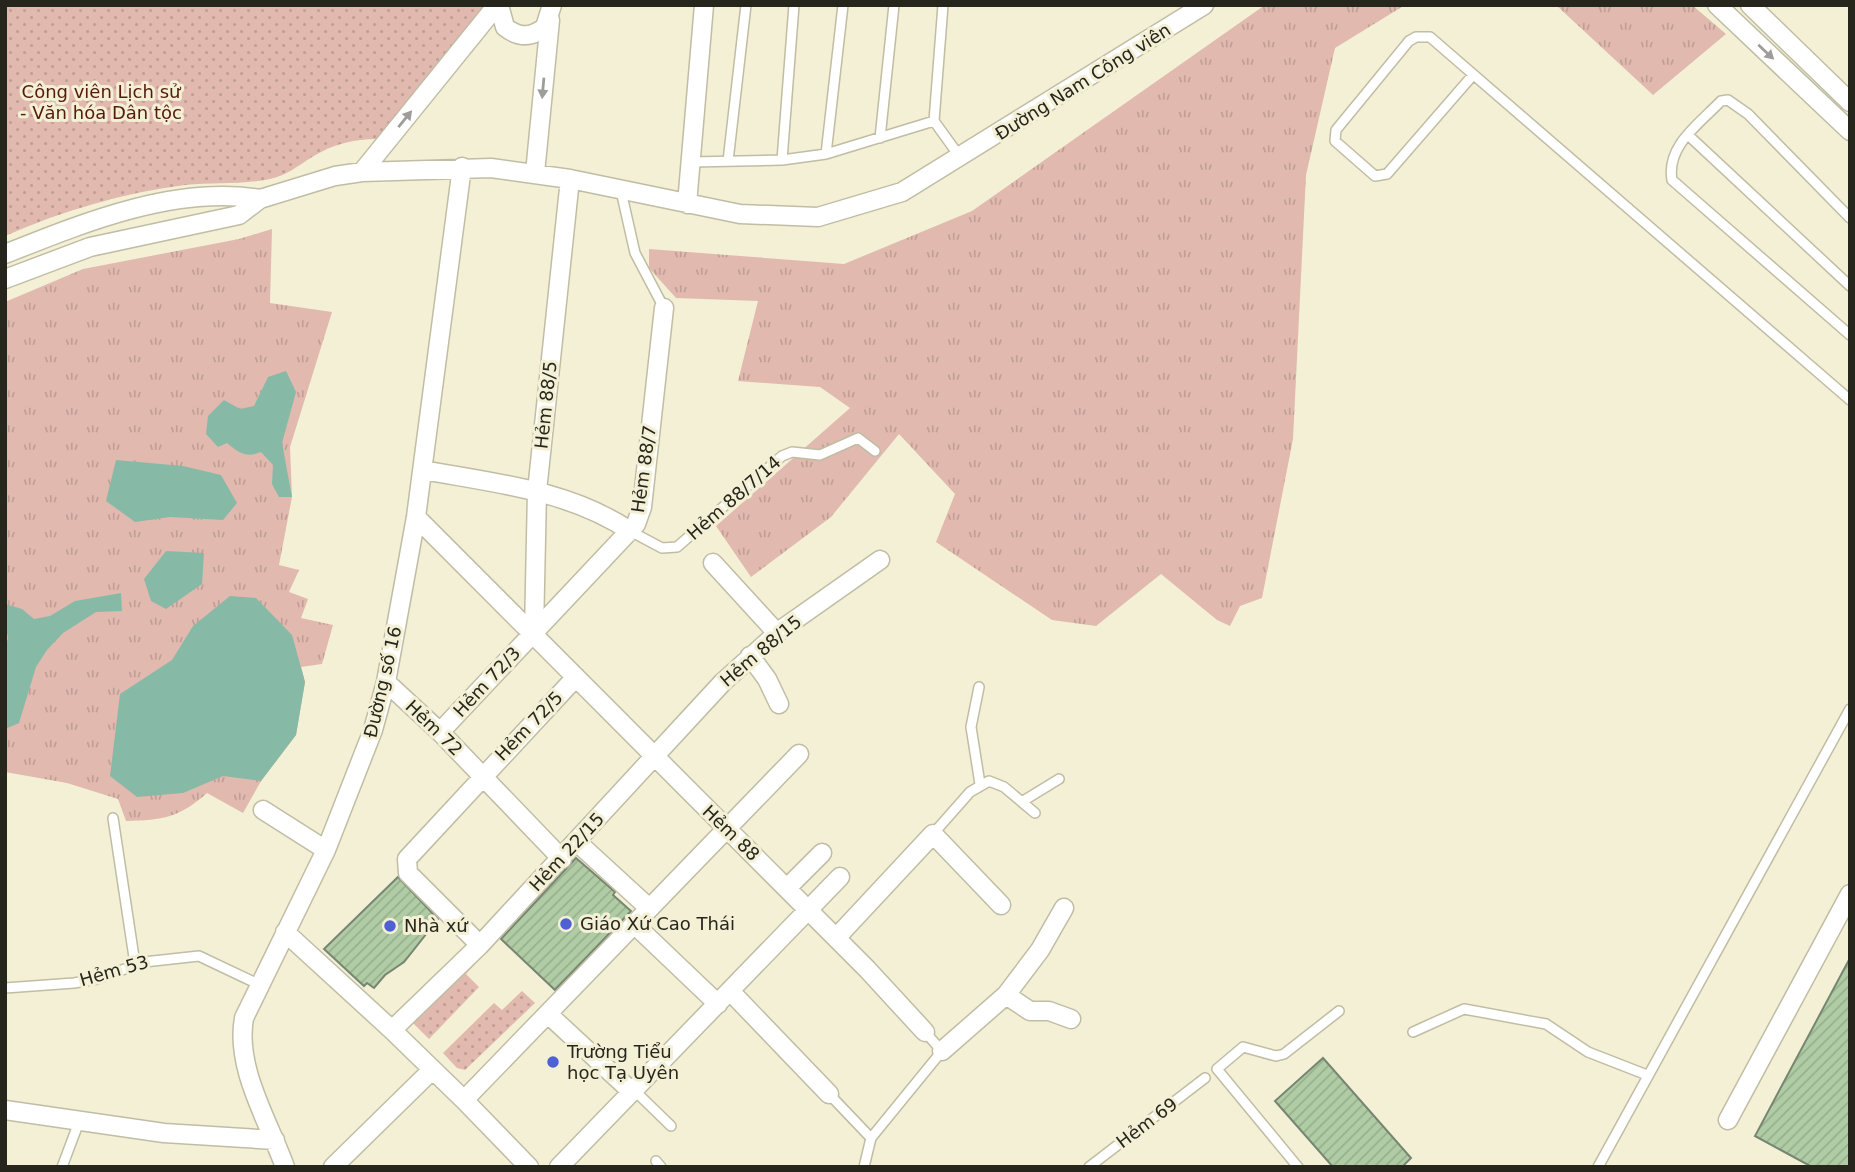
<svg xmlns="http://www.w3.org/2000/svg" width="1855" height="1172" font-family="'DejaVu Sans',sans-serif">
<defs>
<pattern id="grass-tufts" width="24" height="20" patternUnits="userSpaceOnUse" patternTransform="scale(1.75)"><rect width="24" height="20" fill="#e1b9af"/><path d="M3 7l-1-3M5 7V3M7 7l1-3M15 17l-1-3M17 17v-4M19 17l1-3" fill="none" stroke="#c19f96"/></pattern>
<pattern id="park-dots" width="8" height="8" patternUnits="userSpaceOnUse" patternTransform="scale(1.75)"><rect width="8" height="8" fill="#e1b9af"/><path d="M2 2h.1M6 6h.1" fill="none" stroke="#c19f96" stroke-width="1.8" stroke-linecap="round"/></pattern>
<pattern id="building-hatch" width="6" height="6" patternUnits="userSpaceOnUse" patternTransform="scale(1.75)"><rect width="6" height="6" fill="#b0cca5"/><path d="M-1 1l2-2M0 6l6-6M5 7l2-2" fill="none" stroke="#97af8d"/></pattern>
</defs>
<rect width="100%" height="100%" fill="#f3f0d6"/>
<path fill="url(#grass-tufts)" d="M1265,5H1405L1335,48L1306,175L1293,439L1262,598L1240,606L1230,626L1217,620L1161,574L1096,626L1052,620L936,542L955,494L899,434L831,517L751,577L716,526L850,408L820,387L738,381L758,301L676,298L649,268V249L844,264L972,211Z
M1556,5H1692L1726,34L1653,95Z
M272,229L270,303L332,312L290,447L292,497L279,565L299,570L289,592L308,599L301,618L333,625L322,664L301,667L305,682L296,735L261,781L243,813L207,793C179,818 163,820 126,821L118,799L67,783L5,772V302L83,269L239,239Z"/>
<path fill="url(#park-dots)" d="M5,5H492L384,139C358,138 334,143 312,157C298,166 287,175 270,179C243,185 213,182 185,185C122,193 62,211 5,236Z
M468,958L475,964L466,974L479,987L429,1039L409,1019Z
M522,991L535,1003L465,1070L457,1068L443,1053L494,1003L502,1010Z"/>
<path fill="#86baa7" d="M286,371L296,392L282,443L292,497H279L272,484L273,465L261,452C246,458 239,453 227,443L218,447L206,434L208,416L224,400L240,409L254,406L268,377Z
M116,460L183,466L221,475L237,503L223,520L170,517L135,522L106,501Z
M166,551L204,553L202,584L166,609L151,601L144,579Z
M121,593L122,611L96,612L63,633L47,650L36,667L19,723L5,729V641L9,640L5,626V604L22,609L34,619L50,616L75,601Z
M230,596L256,598L292,635L305,682L296,735L261,781L223,776L183,793L137,797L110,776L120,694L172,660L193,626Z"/>
<path fill="url(#building-hatch)" stroke="#778671" stroke-width="2" d="M576,858L615,892L613,895L631,911L555,990L501,939Z
M398,877L438,919L404,962L385,975L374,988L367,983L364,986L324,949Z
M1850,958V1167H1812L1755,1136Z
M1323,1058L1411,1158L1402,1167H1333L1275,1101Z"/>
<g fill="none" stroke-linecap="round" stroke-linejoin="round">
<g stroke="#c0bda4" stroke-width="12">
<path id="service" d="M943,5L934,121L960,157
M1473,75L1387,174L1375,176L1335,141L1336,130L1409,41L1416,37H1430L1850,400
M1688,135L1850,286
M880,138L894,5
M826,154L843,5
M782,160L794,5
M728,161L746,5
M691,162L782,160L826,154L934,121
M621,191L635,253L664,308
M1850,218L1748,114L1728,100L1721,101C1699,124 1666,146 1672,180L1850,335
M630,531L662,548L677,547L782,456L792,452L820,455L858,438L875,451
M979,687L971,727L980,784
M1023,801L1059,779
M113,818L135,964
M933,834L970,792L989,781L1004,787L1035,813
M5,988L74,983L97,979L144,962L199,956L258,984
M1413,1032L1464,1009L1546,1024L1588,1052L1647,1075
M634,1090L671,1126
M829,1094L871,1138
M656,1161L661,1167
M62,1167L79,1122
M864,1167L871,1138L942,1051L925,1032
M1089,1167L1205,1078
M1298,1167L1217,1069L1243,1047L1276,1056L1284,1054L1339,1011
M1598,1167L1850,709"/>
</g>
<g stroke="#c0bda4" stroke-width="21">
<path id="minor" d="M499,5L505,27C519,38 531,38 545,27L552,5
M1717,5L1850,131
M1750,5L1850,102
M362,172L497,5
M535,173L550,20
M260,199L335,176L362,172L491,168L570,179L740,214L818,217L902,192L1204,5
M687,204L704,5
M5,254C83,223 175,185 260,199L239,215L90,247L5,279
M423,470C494,483 569,490 630,531
M416,517L867,969L925,1032
M713,563L777,633
M534,632L537,491L570,179
M750,656L767,679L779,704
M386,682L440,732L562,859
M440,732L636,524L642,507L664,308
M799,754L464,1100L392,1030L480,945L723,682L782,629L880,560
M263,810L326,850
M577,842L649,908
M787,888L822,853
M634,924L718,1004
M285,932L392,1030
M836,938L933,834L1001,905
M480,945L408,873L407,859L576,677
M731,992L829,1094
M1006,995L1030,1011H1049L1071,1019
M548,1014L632,1092
M942,1051L1006,995L1040,950L1064,908
M464,1100L529,1167
M5,1110L164,1133L275,1140
M1728,1120L1850,894
M285,1167C268,1120 235,1068 244,1018L326,850L373,730L386,682L416,517L462,167
M333,1167L431,1071
M559,1167L840,877"/>
</g>
<use href="#service" stroke="#fff" stroke-width="9"/>
<use href="#minor" stroke="#fff" stroke-width="18"/>
</g>
<defs><path id="oneway-solid" d="M-6-.8H1V-3.2L6.5 0L1 3.2V.8H-6Z" transform="scale(1.75)"/></defs>
<g fill="#9e9d99">
<use href="#oneway-solid" transform="translate(1766 52) rotate(43)"/>
<use href="#oneway-solid" transform="translate(543 88) rotate(95)"/>
<use href="#oneway-solid" transform="translate(405 119) rotate(-51)"/>
</g>
<g fill="#4e60d5" stroke="#f3f0d6" stroke-width="2.5">
<circle cx="566" cy="924" r="7"/>
<circle cx="390" cy="926" r="7"/>
<circle cx="553" cy="1062" r="7"/>
</g>
<g text-anchor="middle" stroke-width="6" stroke-linejoin="round" paint-order="stroke">
<g font-size="18" fill="#27261c" stroke="#f3f0d6">
<text transform="translate(1083 82) rotate(-32)" y="6">Đường Nam Công viên</text>
<text transform="translate(546 405) rotate(-84)" y="6">Hẻm 88/5</text>
<text transform="translate(644 469) rotate(-82)" y="6">Hẻm 88/7</text>
<text transform="translate(734 498) rotate(-41)" y="6">Hẻm 88/7/14</text>
<text transform="translate(761 651) rotate(-40)" y="6">Hẻm 88/15</text>
<text transform="translate(383 682) rotate(-77)" y="6">Đường số 16</text>
<text transform="translate(487 682) rotate(-47)" y="6">Hẻm 72/3</text>
<text transform="translate(529 726) rotate(-46)" y="6">Hẻm 72/5</text>
<text transform="translate(434 728) rotate(44)" y="6">Hẻm 72</text>
<text transform="translate(731 833) rotate(44)" y="6">Hẻm 88</text>
<text transform="translate(567 852) rotate(-47)" y="6">Hẻm 22/15</text>
<text transform="translate(114 971) rotate(-16)" y="6">Hẻm 53</text>
<text transform="translate(1147 1123) rotate(-37)" y="6">Hẻm 69</text>
</g>
<g font-size="18" fill="#551a0c" stroke="#f3f0d6">
<text x="101" y="98">Công viên Lịch sử<tspan x="101" dy="21">- Văn hóa Dân tộc</tspan></text>
</g>
<g font-size="18" fill="#27261c" stroke="#f3f0d6" text-anchor="start">
<text x="580" y="930">Giáo Xứ Cao Thái</text>
<text x="404" y="932">Nhà xứ</text>
<text x="567" y="1058">Trường Tiểu<tspan x="567" dy="21">học Tạ Uyên</tspan></text>
</g>
</g>
<rect width="1855" height="1172" fill="none" stroke="#27261c" stroke-width="14"/>
</svg>
